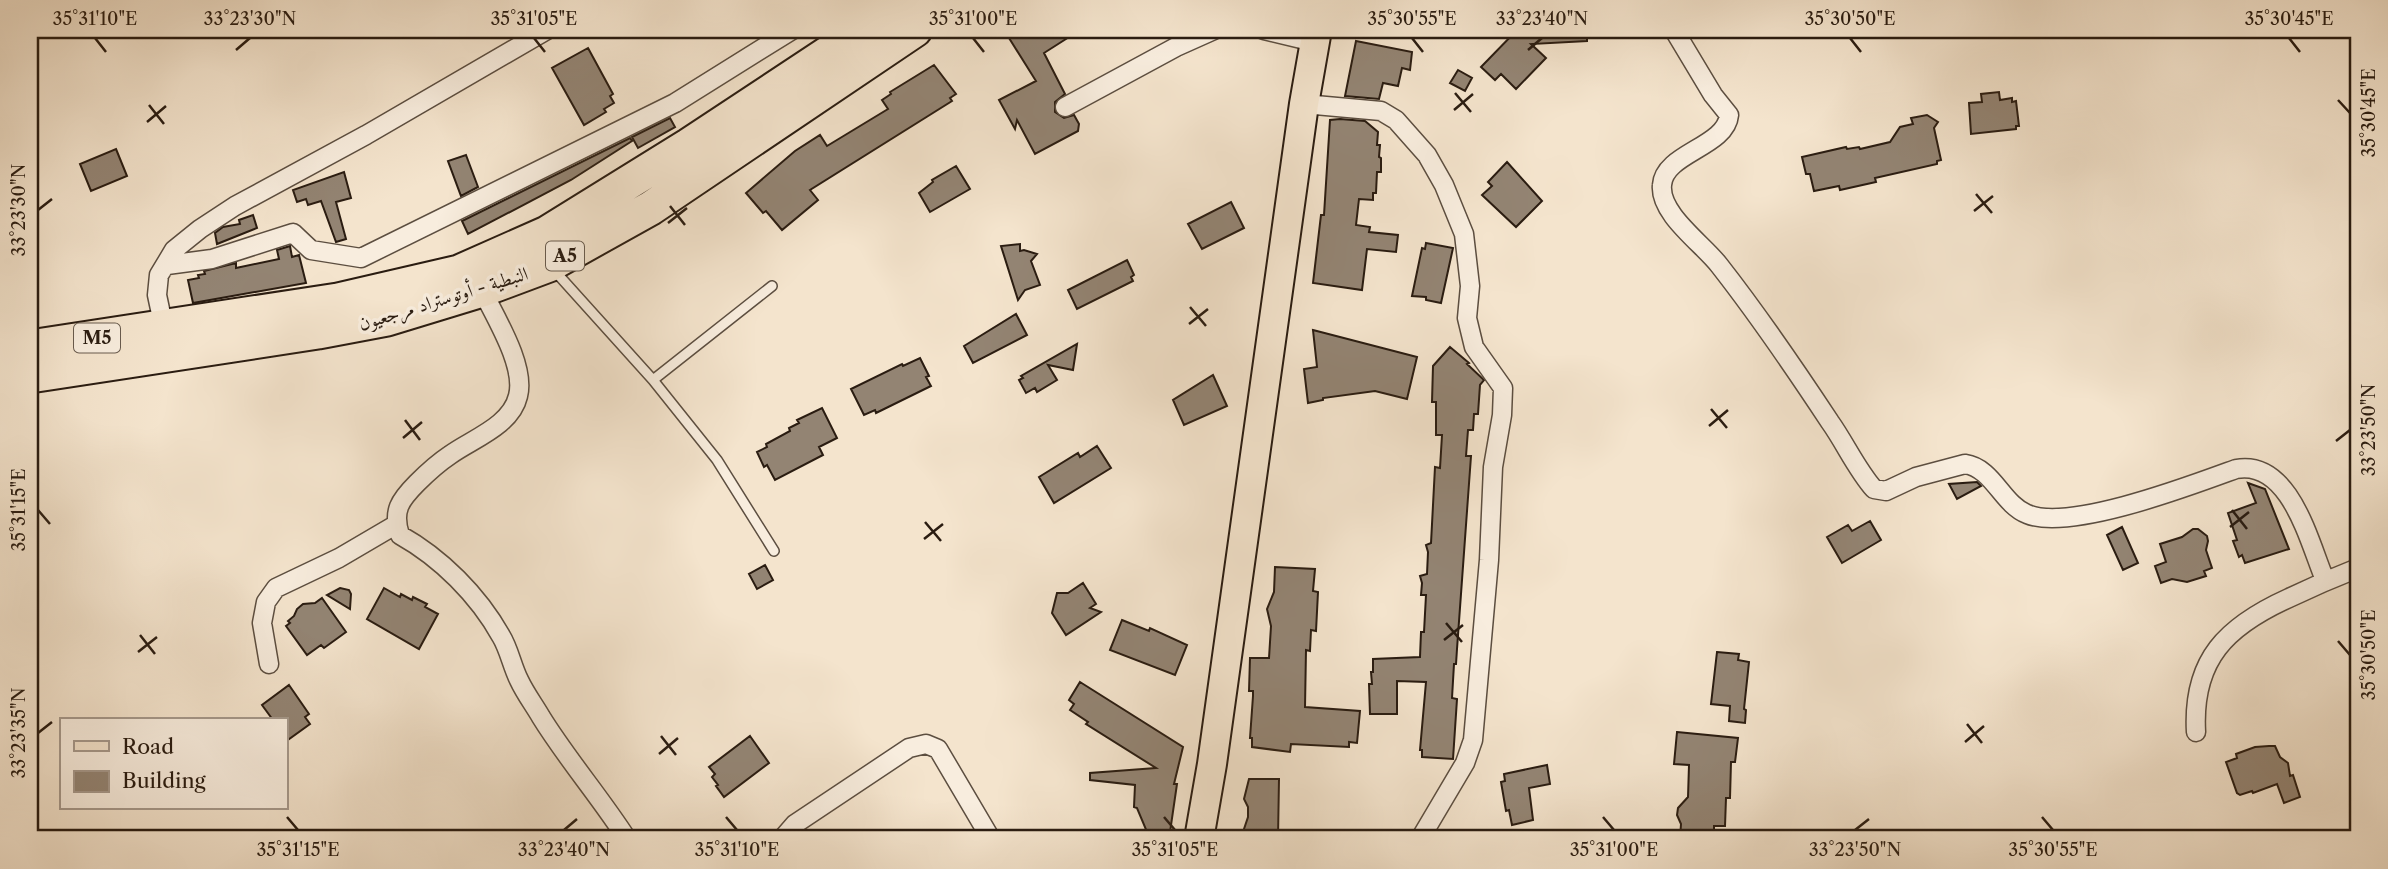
<svg xmlns="http://www.w3.org/2000/svg" width="2388" height="869" font-family="'Libre Caslon Text',Amiri,serif">
<rect width="100%" height="100%" fill="#f4e4cd"/>
<filter id="stains"><feTurbulence type="fractalNoise" baseFrequency=".00286" numOctaves="4"/><feColorMatrix values="0 0 0 0 .2 0 0 0 0 .09 0 0 0 0 .02 0 0 0 .5 -.17"/></filter>
<radialGradient id="worn" r=".72"><stop offset=".6" stop-color="#630" stop-opacity="0"/><stop offset="1" stop-color="#630" stop-opacity=".3"/></radialGradient>
<path fill="#938473" stroke="#2a1c11" stroke-width="2" d="M1004,30H1080L1044,53L1065,94L1055,102V112L1064,118L1074,115L1079,124L1078,131L1035,154L1017,120L1015,129L999,100L1036,81Z
M1517,30H1587V41L1531,44L1546,58L1516,89L1501,74L1495,80L1481,67Z
M1356,41L1412,52L1410,70L1402,68L1398,86L1383,83L1379,99L1345,96Z
M588,48L613,94L610,96L614,103L604,109L606,112L584,125L552,68Z
M934,65L956,94L950,98L952,101L810,190L818,200L782,230L766,211L763,213L746,193L795,151L820,135L827,146L888,109L882,100L891,94L890,92Z
M1458,70L1472,78L1465,91L1450,83Z
M1999,92L2000,100L2012,98V102L2016,101L2019,126H2016V129L1971,134L1969,103L1982,102L1981,94Z
M1927,115L1938,122L1934,128L1941,160L1937,161V164L1875,178L1876,182L1840,190L1839,186L1814,191L1810,174H1806L1802,157L1846,147L1847,149L1859,147L1860,149L1890,142L1900,127L1913,124L1911,118Z
M670,118L675,127L638,148L632,137Z
M1340,119L1365,121L1378,132L1377,145H1380L1379,157L1381,158V172H1377L1376,193H1373V200L1359,199L1356,225L1370,227L1369,232L1398,235L1396,252L1367,249L1362,290L1313,283L1321,215H1324L1330,120Z
M630,138L632,141L571,180L468,234L462,221Z
M116,149L127,176L91,191L80,164Z
M466,155L478,187L461,196L448,161Z
M1507,162L1542,201L1516,227L1482,195L1492,186L1488,182Z
M956,166L970,189L930,212L919,193L933,182L932,180Z
M344,172L351,198L336,202L346,239L336,242L321,201L308,205L306,199L297,202L293,190Z
M1231,202L1244,228L1202,249L1188,224Z
M253,215L257,228L217,244L215,233L223,227L240,224L239,220Z
M1426,243L1453,248L1441,303L1426,300V297L1412,296L1422,248L1425,249Z
M1020,244V251L1024,250L1037,254L1031,261L1040,285L1025,290L1018,300L1001,246Z
M290,246L292,257L299,255L306,283L193,303L188,280L199,278L198,275L205,274L204,271L236,263V268L279,259L277,250Z
M1127,260L1134,275L1131,277L1133,281L1077,309L1068,290Z
M1016,314L1027,335L973,363L964,346Z
M1313,330L1417,357L1407,399L1375,391L1323,398V400L1308,403L1304,369L1317,367Z
M1077,344L1073,370L1048,365L1057,380L1037,392L1035,388L1026,393L1019,380L1023,378L1021,376Z
M1450,347L1469,363L1467,364L1484,380L1480,385L1478,414H1474L1473,430H1468L1466,456H1471L1457,649L1456,664H1454L1452,698L1457,699L1453,759L1422,757V750H1420L1426,682L1397,681V714H1370L1369,684H1372L1371,672H1373V659L1420,657L1421,632H1424L1426,595H1421L1422,583L1420,576L1427,574L1428,552L1426,545L1431,543L1435,467L1440,468L1442,435H1436V402H1432L1433,366Z
M920,358L929,376L926,377L931,386L876,413L875,410L864,415L851,389L902,364L903,366Z
M1213,375L1227,406L1184,425L1173,400Z
M822,408L837,438L819,447L823,455L775,480L767,465L764,467L757,452L767,447L766,444L790,431L789,428L799,423L797,420Z
M1097,446L1111,468L1054,503L1039,477L1078,453L1080,457Z
M1977,482L1981,486L1957,499L1949,484Z
M2248,483L2265,489L2289,549L2245,563L2242,555L2239,557L2233,541L2237,540L2228,513L2256,503Z
M1870,521L1881,540L1842,563L1827,537L1848,525L1852,531Z
M2122,527L2138,563L2123,570L2107,535Z
M2193,529H2198L2207,536L2208,541L2206,550L2212,568L2204,571L2206,576L2187,582L2172,579L2161,583L2155,566L2166,562L2160,544L2182,537Z
M765,565L773,580L757,589L749,574Z
M1275,567L1315,569L1313,591L1318,592L1316,631L1311,630L1310,651L1306,650L1305,707L1360,711L1357,743L1349,742V747L1291,744L1290,752L1252,747V738H1250L1253,696V691H1249L1250,658H1269L1271,626L1267,609L1274,592Z
M1083,583L1096,604L1090,608L1101,612L1066,635L1052,613L1057,593H1068Z
M340,588L349,590L351,594L350,609L327,595Z
M384,588L400,597L401,594L412,600L413,597L427,604L425,607L438,614L419,649L367,619Z
M322,598L346,632L324,648L321,645L307,655L286,626L290,623L288,621L294,616L297,609L303,604L315,603Z
M1122,620L1149,631L1150,628L1187,645L1175,675L1110,650Z
M1717,652L1739,654L1738,660L1749,662L1744,709L1746,710L1745,723L1729,721L1730,706L1711,704Z
M1080,682L1183,747L1174,784H1177L1169,839L1153,838L1147,832L1137,808L1134,807L1135,785L1090,780V773L1156,768L1086,724L1088,722L1070,710L1074,704L1069,700Z
M289,685L309,714L305,717L310,724L285,742V720H273L262,705Z
M1677,732L1738,738L1735,762H1731L1730,798H1726L1725,826H1714V839H1680L1681,824L1677,815L1678,808L1688,797L1689,765L1674,764Z
M750,736L769,763L724,797L716,786L718,785L712,777L715,774L709,767Z
M2269,746H2275L2280,757L2288,763L2290,776L2293,775L2300,797L2284,803L2277,784L2253,793L2252,791L2240,795L2237,793L2226,762L2237,758L2236,754L2255,747Z
M1547,765L1550,784L1529,788L1533,820L1512,825L1509,810L1506,811L1501,782L1505,781L1504,774Z
M1249,779H1279L1278,839H1251L1246,835L1244,829L1248,817V807L1244,799Z"/>
<g fill="none" stroke-linecap="round" stroke-linejoin="round">
<g stroke="#5c4e40" stroke-width="12">
<path id="lane" d="M553,269L653,380L717,460L774,551
M653,380L772,286"/>
</g>
<g stroke="#5c4e40" stroke-width="21">
<path id="street" d="M1264,30L1314,42
M1674,30L1713,95L1729,115C1726,147 1664,153 1662,185C1659,214 1703,244 1719,265C1759,316 1795,369 1830,422C1845,443 1857,470 1874,489L1886,491L1916,477L1965,464C1993,468 2002,504 2027,514C2069,532 2192,485 2236,469C2290,459 2309,542 2325,580
M1304,104L1381,111L1396,120L1427,155L1444,185L1464,234L1470,286L1467,318L1474,347L1503,388L1502,415L1493,467L1489,560L1473,740L1465,763L1420,839
M1065,107L1176,47L1214,30
M167,265L212,259L293,233L311,250L361,258L675,103L792,30
M482,290C495,317 526,366 518,396C511,426 472,439 450,455C438,463 427,473 417,483C400,500 392,511 400,535C441,558 478,595 501,636C509,649 512,666 519,680C525,693 534,705 541,717C567,759 600,797 627,839
M164,328L157,295L159,275L174,250L200,229L235,206L366,135L547,30
M269,664L262,623L266,602L276,588L339,558L397,524
M2196,732C2192,659 2227,626 2289,598C2312,587 2335,577 2358,568
M782,839L795,824L909,748L926,744L938,749L991,839"/>
</g>
<g stroke="#2a1c11" stroke-width="32">
<path id="primary" d="M1199,839L1212,764L1304,104L1317,30"/>
</g>
<g stroke="#2a1c11" stroke-width="37">
<path id="highway" d="M30,347L338,300L459,272L547,233L689,145L863,30
M30,376L318,332L387,319L482,290L549,265L651,208L915,30"/>
</g>
<use href="#lane" stroke="#f8edde" stroke-width="9"/>
<use href="#street" stroke="#f8edde" stroke-width="18"/>
<use href="#primary" stroke="#f4e4cd" stroke-width="28"/>
<use href="#highway" stroke="#f4e4cd" stroke-width="33"/>
</g>
<path fill="none" stroke="#2a1c11" stroke-width="2.5" d="M95,38L106,52M534,38L545,52M973,38L984,52M1412,38L1423,52M1850,38L1861,52M2289,38L2300,52M236,50L250,38M1528,50L1542,38M1455,93L1471,112M2338,100L2350,113M149,105L164,124M1454,110L1473,94M147,122L166,106M1976,194L1992,213M670,206L685,225M38,210L52,199M1974,211L1993,196M668,223L687,208M1190,307L1206,326M1189,324L1208,309M1711,409L1727,428M405,420L420,440M1709,426L1728,410M403,438L422,422M2336,441L2350,430M38,510L50,524M2232,510L2247,529M925,522L941,541M2230,527L2249,512M924,539L943,524M1446,623L1462,642M140,635L155,654M1444,640L1463,625M2338,641L2350,655M138,652L157,637M1967,724L1982,743M38,733L52,722M661,736L676,755M1965,742L1984,726M659,754L678,738M287,817L298,830M726,817L737,830M1164,817L1175,830M1603,817L1614,830M2042,817L2053,830M564,830L577,819M1855,830L1869,819"/>
<g text-anchor="middle" stroke-width="7" stroke-linejoin="round" paint-order="stroke">
<g fill="#f8edde" stroke="#685b4e" stroke-width="2">
<rect x="546" y="241.5" width="38" height="29" rx="5"/>
<rect x="74" y="323.5" width="46" height="29" rx="5"/>
</g>
<g font-size="18" font-weight="bold" fill="#2a1c11">
<text x="565" y="262">A5</text>
<text x="97" y="344">M5</text>
</g>
<g font-size="19" fill="#2a1c11" stroke="#f8edde">
<text transform="translate(443 298) rotate(-17)" y="7">النبطية - أوتوستراد مرجعيون</text>
</g>
</g>
<rect width="2388" height="869" fill="none" stroke="#f4e4cd" stroke-width="77"/>
<rect x="60" y="718" width="228" height="91" fill="#f8edde" stroke="#a6998c" stroke-width="2"/>
<rect x="74" y="741" width="35" height="10" fill="#f4e4cd" stroke="#a6998c" stroke-width="2"/>
<text x="122" y="754" font-size="21" fill="#2a1c11">Road</text>
<rect x="74" y="771" width="35" height="21" fill="#938473" stroke="#a6998c" stroke-width="2"/>
<text x="122" y="788" font-size="21" fill="#2a1c11">Building</text>
<rect x="38" y="38" width="2312" height="792" fill="none" stroke="#2a1c11" stroke-width="2.5"/>
<g font-size="18" text-anchor="middle" fill="#2a1c11">
<text x="95" y="25">35°31'10"E</text>
<text x="250" y="25">33°23'30"N</text>
<text x="534" y="25">35°31'05"E</text>
<text x="973" y="25">35°31'00"E</text>
<text x="1412" y="25">35°30'55"E</text>
<text x="1542" y="25">33°23'40"N</text>
<text x="1850" y="25">35°30'50"E</text>
<text x="2289" y="25">35°30'45"E</text>
<text transform="translate(2369 113) rotate(-90)" y="6">35°30'45"E</text>
<text transform="translate(19 210) rotate(-90)" y="6">33°23'30"N</text>
<text transform="translate(2369 430) rotate(-90)" y="6">33°23'50"N</text>
<text transform="translate(19 510) rotate(-90)" y="6">35°31'15"E</text>
<text transform="translate(2369 655) rotate(-90)" y="6">35°30'50"E</text>
<text transform="translate(19 733) rotate(-90)" y="6">33°23'35"N</text>
<text x="298" y="856">35°31'15"E</text>
<text x="564" y="856">33°23'40"N</text>
<text x="737" y="856">35°31'10"E</text>
<text x="1175" y="856">35°31'05"E</text>
<text x="1614" y="856">35°31'00"E</text>
<text x="1855" y="856">33°23'50"N</text>
<text x="2053" y="856">35°30'55"E</text>
</g>
<rect width="100%" height="100%" filter="url(#stains)"/>
<rect width="100%" height="100%" fill="url(#worn)"/>
</svg>
